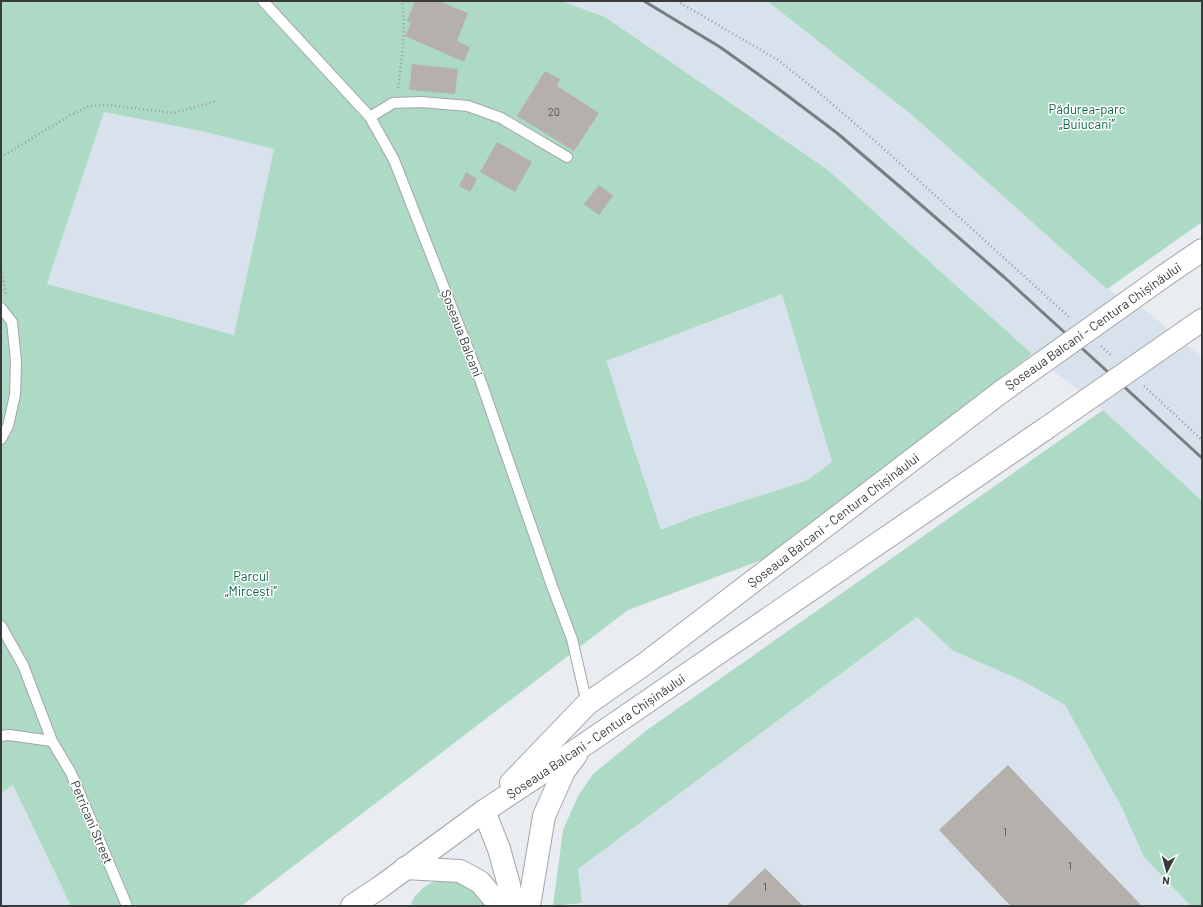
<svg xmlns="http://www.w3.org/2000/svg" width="1203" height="907" font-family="Barlow,sans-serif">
<rect width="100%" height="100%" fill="#e9edf1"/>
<path fill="#d8e2ec" d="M561,1H767L912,115L1107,289L1148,312L1202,358V501L1103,410L1032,354L828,170L605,17Z
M104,112L201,131L274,149L234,335L47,284Z
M782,293L832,462L806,481L693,517L661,530L626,424L609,368L605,361Z
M917,617L952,650L1025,682L1065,705L1121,806L1144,857L1191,906H582L578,869Z
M13,785L71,906H1V793Z"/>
<path fill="#acdac4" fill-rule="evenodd" d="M1,1H561L605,17L828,170L1032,354L764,559L628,610L244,904L241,906H71L13,785L1,793ZM104,112L201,131L274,149L234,335L47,284ZM782,294L832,462L806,481L693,517L661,530L626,424L609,368L606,361Z
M767,1H1202V222L1107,289L912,115Z
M1103,410L1202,501V906H1191L1144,857L1121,806L1065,705L1025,682L952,650L917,617L578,869L582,903L553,906L563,830L578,796L593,774L647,730Z
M447,879C457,880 474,888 482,896C485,899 488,903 490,906H411C412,896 424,886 433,882C437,880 442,880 447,879Z"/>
<path fill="#b5b0ac" d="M415,1H439L468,13L457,41L470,47L464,62L405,36L411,23L407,21Z
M412,64L458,69L455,94L409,90Z
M545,71L560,79L557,86L599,113L574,151L517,116Z
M497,142L532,162L515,192L480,172Z
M466,172L477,179L470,192L459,186Z
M599,185L613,196L599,215L584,204Z
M1008,765L1072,833L1142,906H1011L1003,898L939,830Z
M765,868L803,906H726Z"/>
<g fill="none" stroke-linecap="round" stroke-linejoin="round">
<g stroke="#a2a6ab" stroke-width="12">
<path id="lane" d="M263,1L370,117L394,160L481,382L552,586L572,639L587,704
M370,117L393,103L421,102L468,106L501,118L567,157
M1,308L12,322L16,361L15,395L8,426L1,439
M1,626L23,665L52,741L71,773L127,906
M1,736L9,735L52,741"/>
</g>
<g stroke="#a2a6ab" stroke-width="24">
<path id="secondary" d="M484,811L499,849L509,885L513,906"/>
</g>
<g stroke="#a2a6ab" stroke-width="24">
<g id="highway">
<path d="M1164,276L1202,250"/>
<path d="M1189,329L1202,320"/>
<path id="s1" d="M511,783L587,704L646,663L1001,392"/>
<path d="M405,868L460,871L480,882L500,906"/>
<path id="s2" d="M352,906L379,888L484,811L581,747L1045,429"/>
<path d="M529,906L544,816L564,771L576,755"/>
</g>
</g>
<path stroke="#999c9f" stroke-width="2.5" stroke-dasharray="1 3" stroke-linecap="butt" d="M677,1L778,60L817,91L883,148L1069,317
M398,88C402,59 406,30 402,1
M1,157L69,116L89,106L109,105L173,113L217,101
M1,269L6,294
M1101,346L1112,356
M1144,386L1202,440"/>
<use href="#lane" stroke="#fff" stroke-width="10"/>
<use href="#secondary" stroke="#fff" stroke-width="22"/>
<use href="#highway" stroke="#fff" stroke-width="22"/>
<path stroke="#7a7c7f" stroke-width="3" d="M644,1L720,47L776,87L837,133L905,191L1004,277L1202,458"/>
<g stroke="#a2a6ab" stroke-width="24" stroke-linecap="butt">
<path id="highway-bridge" d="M1001,392L1164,276
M1045,429L1189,329"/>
</g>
<use href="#highway-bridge" stroke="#fff" stroke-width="22"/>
</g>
<g text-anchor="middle" stroke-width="3" stroke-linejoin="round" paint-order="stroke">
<g font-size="11" fill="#585858">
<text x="554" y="116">20</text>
<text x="1005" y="836">1</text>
<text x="1070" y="870">1</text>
<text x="765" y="891">1</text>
</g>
<g font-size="13" fill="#0b674a" stroke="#fff">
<text x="1087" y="114">Pădurea-parc<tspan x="1087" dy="15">„Buiucani”</tspan></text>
<text x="251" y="581">Parcul<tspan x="251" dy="15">„Mircești”</tspan></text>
</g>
<g font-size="13" fill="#393a3c" stroke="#fff">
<text transform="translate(1093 326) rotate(-35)" y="5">Șoseaua Balcani - Centura Chișinăului</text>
<text transform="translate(462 333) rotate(69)" y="5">Șoseaua Balcani</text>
<text dy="5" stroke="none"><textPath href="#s1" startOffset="417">Șoseaua Balcani - Centura Chișinăului</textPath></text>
<text dy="5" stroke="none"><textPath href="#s2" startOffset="297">Șoseaua Balcani - Centura Chișinăului</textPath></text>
<text transform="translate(92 822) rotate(67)" y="5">Petricani Street</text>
</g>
</g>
<rect width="1203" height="907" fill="none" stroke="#393a3c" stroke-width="4"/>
<g transform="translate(1167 871) rotate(186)" stroke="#ffffff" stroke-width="3" paint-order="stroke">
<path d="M0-3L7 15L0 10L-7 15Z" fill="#393a3c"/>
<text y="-6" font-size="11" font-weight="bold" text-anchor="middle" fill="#393a3c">N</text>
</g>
</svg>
